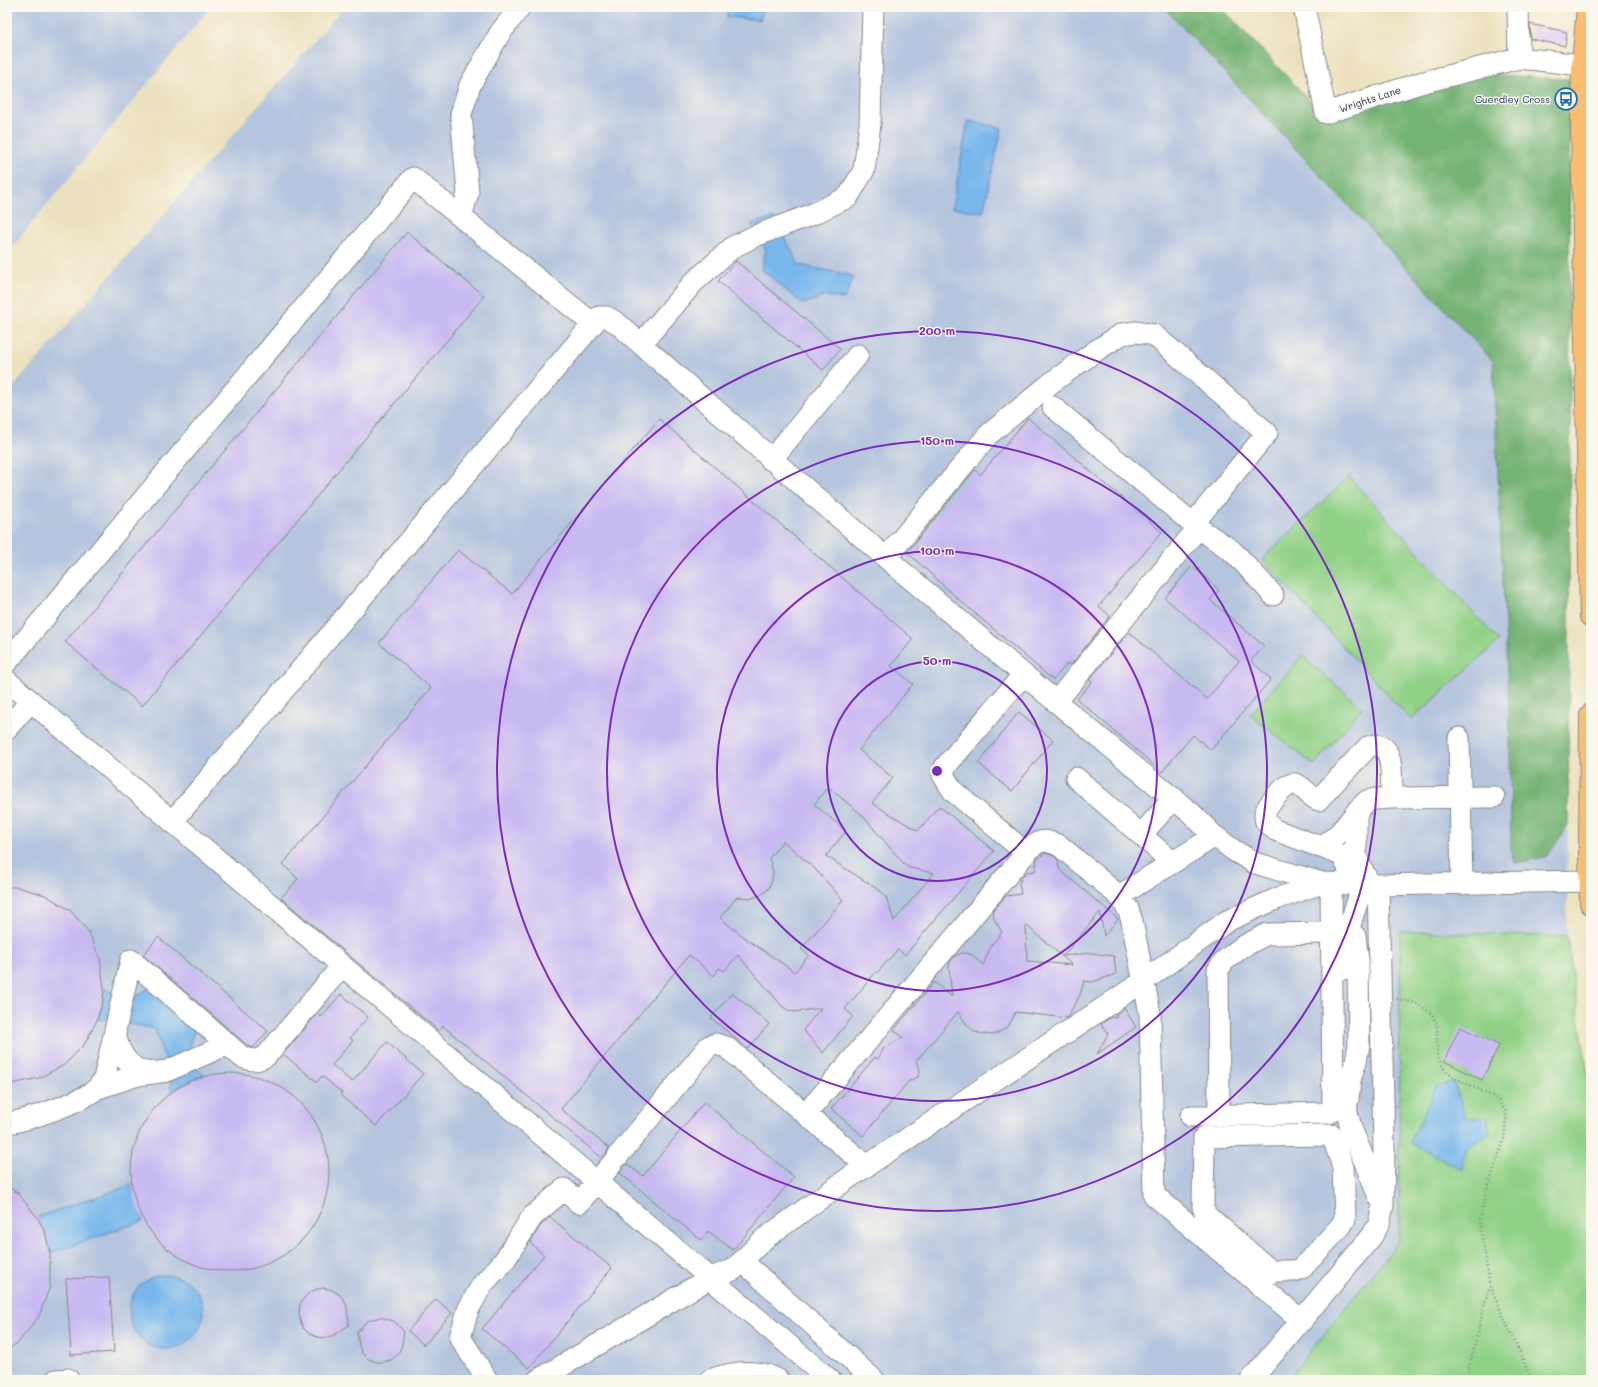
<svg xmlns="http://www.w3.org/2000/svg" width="1598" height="1387" font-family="Mali,sans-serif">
<rect width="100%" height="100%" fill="#fbf7ec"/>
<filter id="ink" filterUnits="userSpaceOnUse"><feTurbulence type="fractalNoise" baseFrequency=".025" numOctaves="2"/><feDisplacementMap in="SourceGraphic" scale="8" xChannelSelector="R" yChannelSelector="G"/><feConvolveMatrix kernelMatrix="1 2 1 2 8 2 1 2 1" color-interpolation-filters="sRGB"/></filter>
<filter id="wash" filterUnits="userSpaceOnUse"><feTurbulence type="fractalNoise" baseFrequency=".012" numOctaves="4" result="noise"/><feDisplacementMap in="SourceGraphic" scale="16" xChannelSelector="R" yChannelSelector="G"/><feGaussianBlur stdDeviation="0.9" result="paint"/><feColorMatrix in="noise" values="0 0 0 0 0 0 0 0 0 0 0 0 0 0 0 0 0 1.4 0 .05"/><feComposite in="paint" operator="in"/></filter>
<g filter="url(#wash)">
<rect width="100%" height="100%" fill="#ece1be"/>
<path fill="#b6c5de" d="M7,7H211L7,253Z
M344,7H1164L1493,361L1570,435L1567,937L1400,931L1399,1241L1287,1380H7V394Z"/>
<path fill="#91d187" stroke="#568072" d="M1349,477L1499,641L1411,720L1262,559Z
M1302,656L1362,708L1314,765L1250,715Z
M1400,931L1567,937L1591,1095V1380H1287L1399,1241Z"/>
<path fill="#74b374" stroke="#487169" d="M1164,7H1221L1312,103L1327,116L1440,72L1569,79L1570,435L1568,826L1546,857L1514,863L1511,847L1510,733L1493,361Z"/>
<path fill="#78b7ec" stroke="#4a73a5" d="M728,7H763L760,20L727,17Z
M968,121L1002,128L983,212L952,208Z
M774,218L799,265L854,276L844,299L826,296L803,304L761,269L766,250L751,224Z
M152,985L198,1025C186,1045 186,1059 204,1075L187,1082L171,1091V1078L155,1029L108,1019L97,1020L103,1001L104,988C125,1002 132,1002 152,985Z
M1454,1082L1466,1119L1487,1117L1490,1133L1465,1148L1463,1170L1410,1142L1436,1087Z
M131,1185L143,1221L50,1253L45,1232L37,1217Z
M129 1312a37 37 0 1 1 74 0a37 37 0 1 1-74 0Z"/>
<g id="blocks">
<path fill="#c8b9f1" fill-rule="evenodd" d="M1530,24L1567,32L1565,46L1531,39Z
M407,232L484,296L142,706L65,642Z
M736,261L840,349L823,370L718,281Z
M1028,418L1162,532L1099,606L1110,616L1071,665L1069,662L1053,680L956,597L907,552L975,470L980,475Z
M659,419L913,639L891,666L913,684L859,750L893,778L872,803L918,831L939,806L994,851L905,955L898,949L877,973L876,972L845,1009L853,1016L823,1053L803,1030L821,1008L794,1012L788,1010L783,1007L738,955L724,971L719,968L714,976L689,955L561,1109L609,1148L606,1154L602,1158L443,1026L439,1031L281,898L298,879L283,864L431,688L379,643L458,550L512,594ZM828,787L861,814L905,865L910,868L934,873L894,921L886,897L882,892L826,856L846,831L814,804ZM783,841L815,869L843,900L801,949L809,955L795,972L749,941L720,918L737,897L752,898L761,895L768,889L772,881L773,871L769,858Z
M1192,566L1219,590L1210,600L1264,646L1251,661L1271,679L1211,750L1193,735L1162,772L1077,699L1092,682L1089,680L1129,632L1207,699L1239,661L1165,598Z
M1019,712L1053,740L1012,791L978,763Z
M1045,853L1054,856L1058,860L1059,869L1118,919L1104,936L1100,912L1063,956L1091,953L1114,956L1116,974L1092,982L1084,981L1080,995L1067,1018L1015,1012L1012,1020L1007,1027L1000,1032L992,1035L983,1034L975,1032L968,1026L958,1012L916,1061L920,1070L918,1077L909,1081L863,1136L831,1109L875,1057L878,1059L884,1048L903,1037L894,1030L934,982L952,997L949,967L950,962L955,956L962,953H967L972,955L983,965L992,944L1002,932L994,919L993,911L1006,896L1021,894L1019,884L1021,878L1027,872L1035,871L1037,859ZM1026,925L1062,956L1072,965L1027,961Z
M7,887H17L45,895L70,910L89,932L100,959L104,988L103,1001L97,1020L84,1045L64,1065L39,1078L7,1085Z
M158,937L268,1031L253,1048L248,1046L143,955Z
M732,993L769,1024L748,1049L711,1018Z
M341,994L368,1017L350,1038L353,1040L332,1065L352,1082L387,1042L423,1074L376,1126L340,1095L342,1093L322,1076L317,1082L283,1054L317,1014L321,1017Z
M1124,1008L1136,1027L1097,1054L1108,1034L1101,1024L1111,1017L1116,1018V1014Z
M1460,1027L1499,1045L1482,1080L1444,1061Z
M131 1172a99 99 0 1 1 198 0a99 99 0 1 1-198 0Z
M704,1102L794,1177L733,1250L708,1231L701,1240L620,1173L623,1167L627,1164L643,1176Z
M7,1186L18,1193L37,1217L45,1232L50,1253V1286L39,1316L19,1342L7,1350Z
M550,1217L612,1268L529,1368L482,1329L544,1255L530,1243L541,1225Z
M109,1277L114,1352L71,1355L66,1279Z
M324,1288L332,1290L339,1294L344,1300L347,1307L349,1325L334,1335L326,1338L317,1337L310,1334L303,1328L300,1320L299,1312L300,1304L304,1298L310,1292L317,1289Z
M436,1299L452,1313L424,1345L408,1331Z
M380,1317L394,1321L404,1332L401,1348L397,1355L391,1360L383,1362H376L368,1359L362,1353L359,1346L357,1332L367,1321Z"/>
</g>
</g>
<g filter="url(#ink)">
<use href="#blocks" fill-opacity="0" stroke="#84888e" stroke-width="1"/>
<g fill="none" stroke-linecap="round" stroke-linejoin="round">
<g stroke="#84888e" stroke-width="23">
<path id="minor" d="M1304,7L1326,113L1420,83L1519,58L1583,65
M1518,7L1519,58
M461,217L468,193L461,114L470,85L500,33L520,7
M641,344L694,282L733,247L755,236L813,214L848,197L864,170L870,124L873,7
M1053,407L1198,528L1056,702
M771,460L858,355
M1198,528L1231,550L1244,563L1273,595
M886,558L988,435L1051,383L1097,350L1122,334L1136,332L1154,335L1267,433L1193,524
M7,662L413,178L593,324L599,317H607L617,323C805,490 996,654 1191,813L1211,833L1233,850L1255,863L1322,883L1378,885L1590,881
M1023,675L945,767L943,775L953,791L1026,853
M7,681L830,1380
M7,728L31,701
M1459,738L1462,884
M1076,778L1172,862
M172,822L593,324
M1141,835L1174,798
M1318,846C1336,842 1347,823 1359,809
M1366,877L1359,863L1356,853V817L1359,809L1367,801L1375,799L1392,798L1494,797
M1347,884L1350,878L1348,867L1342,855L1275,830L1266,822C1265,819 1265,816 1265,813C1268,805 1286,781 1295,784C1304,786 1309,797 1318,800L1368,747C1396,735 1391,782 1392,798
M1119,896L1215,836
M1343,969C1343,940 1354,912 1363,885
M115,1031C117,1046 123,1061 137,1069C141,1071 148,1071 153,1072
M1346,1084L1347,1112L1351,1128L1379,1197
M98,1088L138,1075L167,1071L228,1044
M1348,1100L1350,1080L1356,1061L1359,1045L1358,960L1355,936
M806,1114L1026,853C1038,840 1043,838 1060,846L1119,896L1128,909L1132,921L1150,1014L1154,1195L1302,1321
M1219,1115L1218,970L1224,961L1242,947L1267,934L1332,933
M1191,1116L1329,1113L1333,1110L1331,884
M7,1123C26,1121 86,1101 98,1087C100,1085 102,1082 104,1079L131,960L242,1057C252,1061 258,1061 266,1056L342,966
M618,1156L709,1046L716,1044L726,1047L867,1166
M742,1261L874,1380
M1259,1284L1271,1271L1206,1215L1203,1207L1204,1137L1332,1135L1343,1167L1345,1219L1341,1226L1302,1268L1294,1271H1271
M56,1380L68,1379
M487,1380L460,1337L468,1310L482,1285L504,1261L532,1217L564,1189L579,1203L611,1165
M538,1380L710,1278L733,1270L764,1239L850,1177L1145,980L1227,921L1276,899L1322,883
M710,1380C732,1372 756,1368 778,1380
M1251,1380L1372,1236L1379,1224L1383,1205L1384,1145L1378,885"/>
</g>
<g stroke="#84888e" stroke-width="24">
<path id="major" d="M1588,7L1583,65L1582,123L1591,616
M1591,715L1590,848L1591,903"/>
</g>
<path stroke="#84888e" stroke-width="2.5" stroke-dasharray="1 3" stroke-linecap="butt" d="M1397,999L1416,1003L1432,1014L1437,1026V1057L1443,1068L1455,1078L1494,1097L1499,1101L1505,1111L1506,1119L1504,1139L1485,1196L1480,1220L1490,1287L1532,1380
M1466,1380L1489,1287"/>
<use href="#minor" stroke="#fff" stroke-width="21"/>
<use href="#major" stroke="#fcbd6f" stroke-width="22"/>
</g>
</g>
<g fill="none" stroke="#7b2cbf" stroke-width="2">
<circle cx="937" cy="771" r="110"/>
<circle cx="937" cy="771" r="220"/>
<circle cx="937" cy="771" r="330"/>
<circle cx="937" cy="771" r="440"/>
</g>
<defs>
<g id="bus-ring" transform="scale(1.15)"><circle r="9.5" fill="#fbf7ec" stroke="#1f6fb2" stroke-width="1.5"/><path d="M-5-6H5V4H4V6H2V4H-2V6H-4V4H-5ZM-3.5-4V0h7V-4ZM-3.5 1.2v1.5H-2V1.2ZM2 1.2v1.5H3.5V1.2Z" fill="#1f6fb2"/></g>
</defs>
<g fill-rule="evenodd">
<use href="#bus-ring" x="1566" y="99"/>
</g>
<g text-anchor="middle" stroke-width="3" stroke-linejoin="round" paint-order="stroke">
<g font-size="10" fill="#1b2f5e" stroke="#fbf7ec">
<text transform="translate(1370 99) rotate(-18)" y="4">Wrights Lane</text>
</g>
<g font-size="10" fill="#1b2f5e" stroke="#fbf7ec" text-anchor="end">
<text x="1550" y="103">Cuerdley Cross</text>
</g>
</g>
<circle cx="937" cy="771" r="6" fill="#7b2cbf" stroke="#fbf7ec" stroke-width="2"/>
<g font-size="12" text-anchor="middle" font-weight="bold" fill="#7b2cbf" stroke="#fbf7ec" stroke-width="3" stroke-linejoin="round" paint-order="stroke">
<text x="937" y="335">200 m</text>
<text x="937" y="445">150 m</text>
<text x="937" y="555">100 m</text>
<text x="937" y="665">50 m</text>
</g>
<rect width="1598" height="1387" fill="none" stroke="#fbf7ec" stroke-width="24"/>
</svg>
